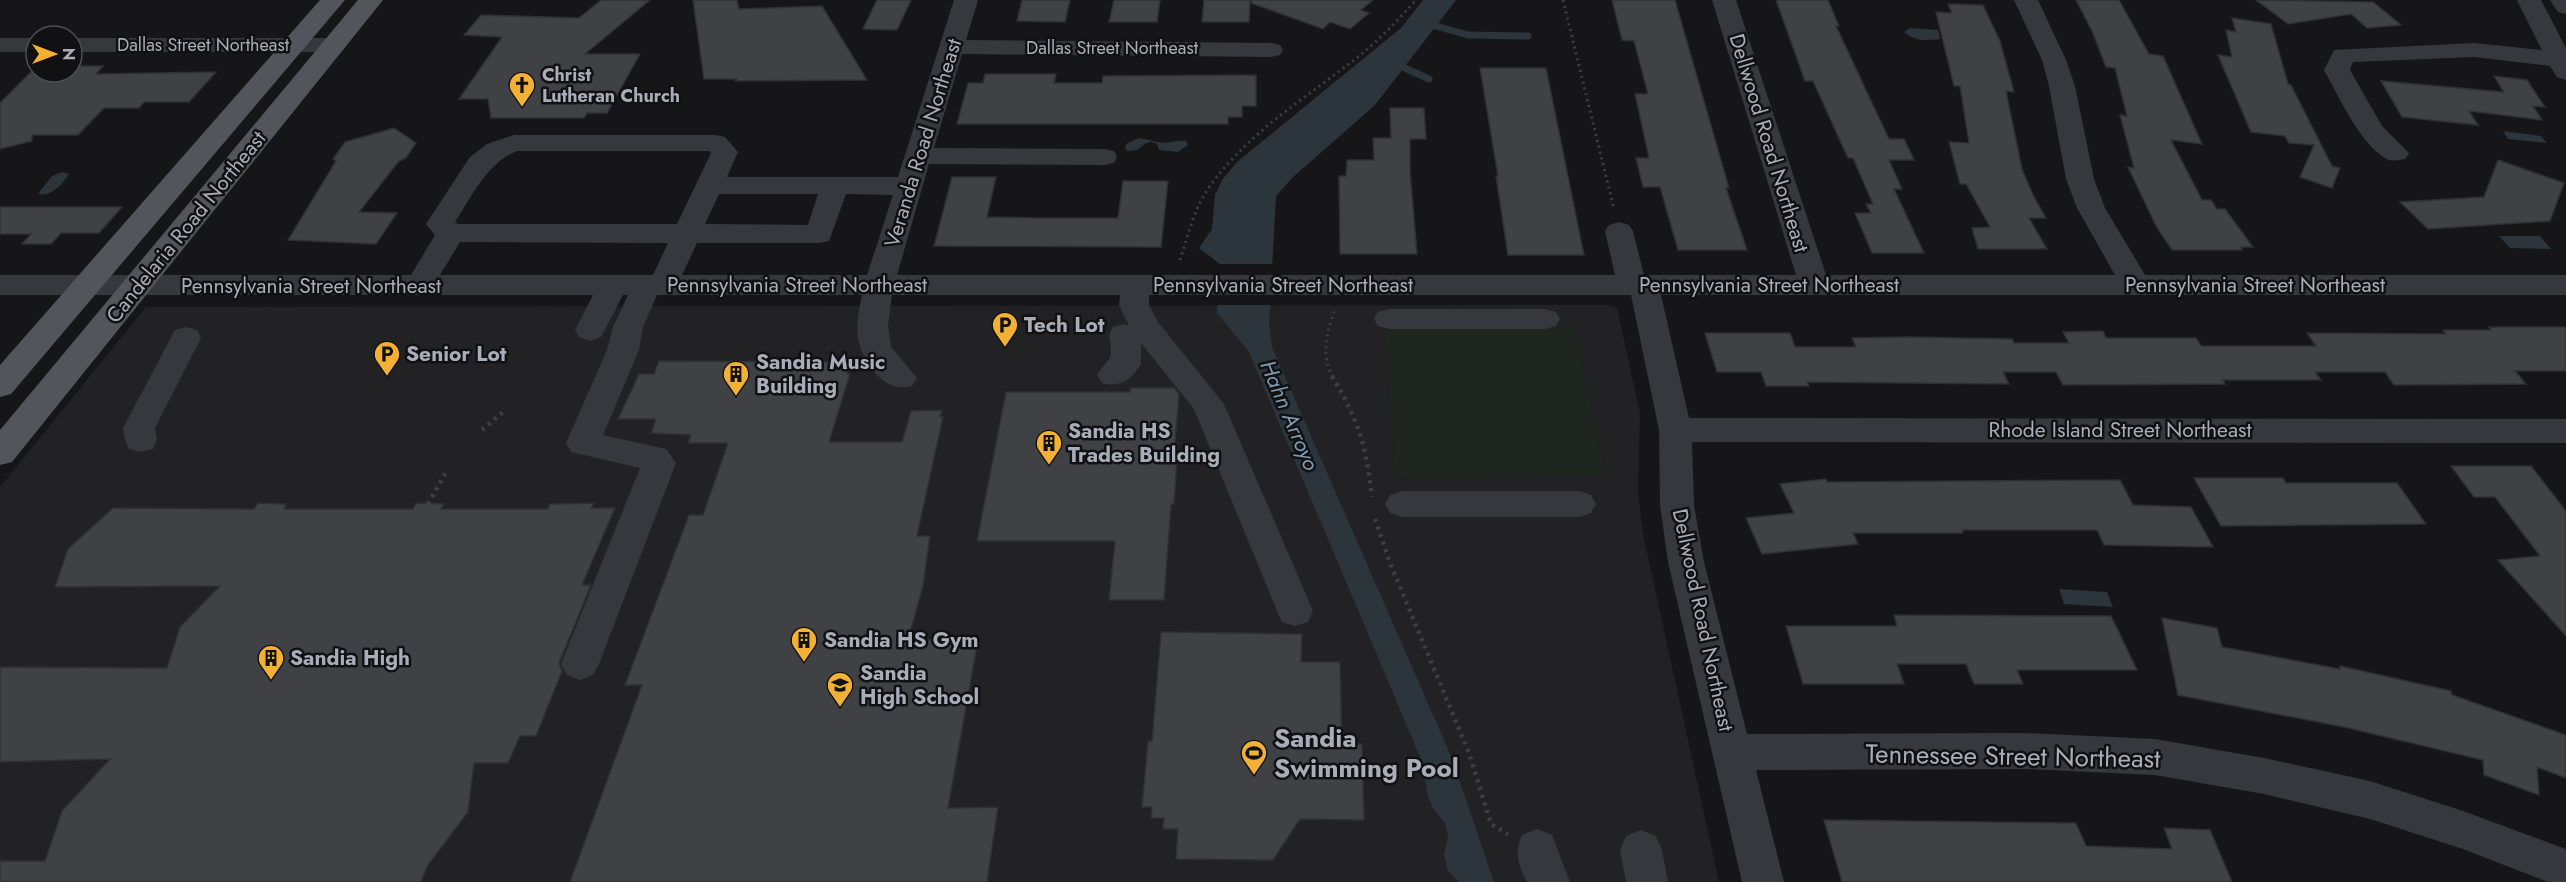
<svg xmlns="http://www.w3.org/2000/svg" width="2566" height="882" font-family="Jost,sans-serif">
<rect width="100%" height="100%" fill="#161618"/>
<path fill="#222225" d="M1606,305L1617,308L1640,413L1638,491L1643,534L1719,882H0V487L146,307Z"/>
<path fill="#1e261f" d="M1385,327H1575L1606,477L1395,478Z"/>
<path fill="#2c353c" d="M1423,0H1456L1375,105L1292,178L1276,196L1269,323L1272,347L1451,756L1494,882H1459L1448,871L1444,855L1448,837L1445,823L1434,810L1427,794L1423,764L1249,352L1217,313L1220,264L1199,248L1212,229L1215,195L1222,180L1237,162L1401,28Z
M1910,28L1938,30L1940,39C1927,41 1914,41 1904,32Z
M2503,131L2541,136L2547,143L2508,139Z
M1139,138C1146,139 1160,143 1165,143C1173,142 1178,140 1186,141L1188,145L1178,152L1159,150L1157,144C1147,139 1145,145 1137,150L1127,151L1125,148L1126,144Z
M62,172L69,174C62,184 52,197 38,194L52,176Z
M2499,236H2540L2551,249L2510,248Z
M2059,589L2107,592L2113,607L2064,604Z"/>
<path fill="#161618" d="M1216,264H1275L1273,305H1214Z"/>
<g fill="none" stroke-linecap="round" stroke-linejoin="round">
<path stroke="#2c353c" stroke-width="7" d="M1425,23L1468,35L1528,36
M1394,63L1429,79"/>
</g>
<path fill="#404145" stroke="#303034" stroke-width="1.5" d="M601,0H650L585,54H640L607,113H587L584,118H491L488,99H459L502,37L464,35L481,15L579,18Z
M693,0H737L739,9L822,6L867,80L735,81L737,79H704Z
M877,0H911L897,30L863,29Z
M1022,0H1070L1065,22L1017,21Z
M1114,0H1160L1157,22H1109Z
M1204,0H1250L1249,22H1202Z
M1252,0H1373L1361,10L1369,13L1350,29L1330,22L1323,29L1251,3Z
M1612,0H1675L1729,188H1726L1747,250H1678L1660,187H1643L1636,158H1649L1635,94H1648L1634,41L1622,40Z
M1776,0H1828L1839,26H1836L1889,139H1904L1914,160H1889L1902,189H1894L1924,253H1872L1855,213H1871L1866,204H1873L1853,158H1848L1813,81H1805Z
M2076,0H2119L2149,54L2163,56L2202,144L2171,140L2202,200H2211L2217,209H2225L2253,247H2241L2242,250H2172L2156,226L2128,167L2134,168L2120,115L2127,116L2115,68L2106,67L2092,31Z
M2256,0L2373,2L2401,25L2367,28L2351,14L2288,24Z
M1948,4L1983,5L2000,41L2014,92L2006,91L2022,169L2033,195L2046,218H2029L2047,249H1978L1972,228L1990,227L1966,184H1960L1949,142L1969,143L1960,86H1954L1936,12L1952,13Z
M2232,18L2271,24L2288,84L2291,85L2332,166L2340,168L2332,188L2300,177L2314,145L2289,143L2285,136L2251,132L2218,55L2232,57L2226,30L2236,32Z
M72,66H103L96,74L216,72L189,102H144L139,108H104L78,135H32V141L0,149V103L31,72H72Z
M1480,68H1546L1584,255H1508L1496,176H1498Z
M985,74H1056L1054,83H1102L1103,76L1256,75V106H1242V117H1228V124H957L968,83H983Z
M2494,76L2527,80L2545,107L2533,106L2542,120L2469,111L2478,125L2402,117L2381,81L2504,92Z
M1390,108H1424L1426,139H1410V171L1417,254H1340L1339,176H1346L1347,160H1374L1373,138H1391Z
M394,128L416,143L406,158L399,161L359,212L397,213L376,244L288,240L336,161L333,159L345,142Z
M2498,160L2564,183L2550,221L2428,229L2400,202L2484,197Z
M952,177H996L987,217L1039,218H1118L1123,181H1168L1161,247L934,246Z
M0,207H122L99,233H61L51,244H22L31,234H0Z
M2489,327H2566V371H2515L2526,384L2394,385L2385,372H2315L2321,380H2223L2225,384L2063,385L2056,372H2003L2009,384L1807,382L1809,386H1766L1761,372H1717L1705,333H1790L1795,347H1856L1852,338L1908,337L2012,339L2014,343H2069L2063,332L2103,331L2106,338H2196L2201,346H2316L2307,333L2446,334L2443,330H2491Z
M659,361L851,362L847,374H850L829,442H902L911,411L942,410L940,417H943L917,536H930L923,586L908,640H978L948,808L998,807L987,882H570L642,685H625L689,515H703L728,443H688L691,435L651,433L656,419H618L639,374H654Z
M1131,388H1174L1179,394L1175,443L1178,444L1174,504H1171L1164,600H1109L1115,541H977L1006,392H1130Z
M2451,466H2531L2566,511V636L2498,560L2540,556L2495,497H2474Z
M2194,478H2283L2286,483H2397L2426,524L2221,526Z
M1826,479L1827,482L2120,480L2133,505L2191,507L2213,547L2104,545L2097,530H1962L1963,533H1853L1858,544L1762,554L1746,518L1794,513L1780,484Z
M258,503L286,504L284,509H413L416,503L444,504L441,509H548L550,504L594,503L591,508H615L582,585H591L559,663L562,671L536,736H520L508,763H474L468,812L428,865L421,882H0V861H45L62,811L110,759L0,762V667L167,668L180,627L220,586L55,587L68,549L113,508L254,509Z
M1894,615L2111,616L2137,670H2017L2023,684H1974L1966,664H1897L1904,684H1803L1786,626H1897Z
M2162,618L2217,628L2222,647L2340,669V666L2451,691L2452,695L2566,735V778L2537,767L2539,795L2484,775L2483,760L2344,727L2178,695Z
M1161,632L1302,634L1301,662H1340L1342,744H1362L1364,820L1300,819L1273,860L1176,859L1178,829H1163L1164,818H1151L1152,807H1142L1148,741H1152Z
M1824,820L2076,823L2086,846L2172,849L2164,828L2210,830L2232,882H1842Z"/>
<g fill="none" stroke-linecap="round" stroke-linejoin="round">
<path stroke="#3d3f44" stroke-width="3" stroke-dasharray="2 4" stroke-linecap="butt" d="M1563,0L1614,209
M1180,260C1188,237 1193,212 1206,192C1246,132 1310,96 1364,52C1383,36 1400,18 1416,0
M1333,377C1320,354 1327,333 1335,309"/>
<path stroke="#3d3f44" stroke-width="4.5" stroke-dasharray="3 5" stroke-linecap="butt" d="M1332,376C1359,422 1366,444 1372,497
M482,430L503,412
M428,504L446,472
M1375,519L1390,563L1469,753L1491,824L1508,834"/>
<path fill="#37383d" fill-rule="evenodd" d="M954,0H978L966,40L1271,43L1280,45L1283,50L1280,55L1271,57L962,54L934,148L1104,149L1114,151L1117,157L1114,163L1104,165L929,164L897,275H1615L1605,231L1609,225L1619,222L1629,225L1633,231L1644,275H1796L1712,0H1736L1826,275H2115L2077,208L2066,179L2049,86L2042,60L2014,0H2038L2066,60L2075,86L2094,179L2105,208L2145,275H2566V295H1661L1689,418L2566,419V443L1692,442L1694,505L1704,562L1747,734L2024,733L2155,739L2264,758L2370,781L2463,811L2566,849V882H2548L2463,849L2370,819L2264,794L2155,775L2024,769L1756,770L1784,882H1742L1668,562L1660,505L1659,430L1631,295H1149V305L1158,322L1224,404L1313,611L1308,622L1295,626L1282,622L1277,611L1194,409L1141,343V364C1131,380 1120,388 1102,383L1097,375C1110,354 1114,363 1109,335L1113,327L1124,324L1129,326L1119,305L1120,295H892L888,325L891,347L917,378L912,386C885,394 862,363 858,338C856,324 859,309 862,295H657L643,327L639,350L603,435L666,449L676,463L599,664L593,675L580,680L567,675L561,664L640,468L571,452L566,443L607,350L613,327L628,295H623L601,337L590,341L579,337L575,330L593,295H0V275H411L435,235L426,224L470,157L487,144L514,135H716L725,137L738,152L727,177H898ZM517,151H709L711,153L677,224H458L455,222C473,195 487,163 517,151ZM719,194H818L808,225L705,224ZM846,194L893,195L867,275H682L697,243H819L829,241ZM460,242L668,243L653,275H440Z
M2517,0H2541L2566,48V80L2557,77L2550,66L2474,57L2353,62L2350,70L2382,126L2409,153L2405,159C2399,160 2393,162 2387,159C2360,145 2339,96 2324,70L2334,50L2474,43L2542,50Z
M2550,0H2566V14L2558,12Z
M0,38H36V52H0Z
M72,38H334L343,40L346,45L343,50L334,52H72Z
M1389,309H1545L1556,312L1560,319L1556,326L1545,329H1389L1378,326L1374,319L1378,312Z
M186,327L197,330L201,338L155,428L157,440L153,449L141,452L129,449L125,440L123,428L175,330Z
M1402,491H1579L1591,495L1596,504L1591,513L1579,517H1402L1390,513L1385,504L1390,495Z
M1537,829L1552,835L1570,882H1527C1518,864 1514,854 1522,835Z
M1641,830L1656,836L1662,850L1668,882H1626L1620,850L1626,836Z"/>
<path fill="#53555c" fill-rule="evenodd" d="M320,0H345L11,394L0,397V365Z
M358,0H383L12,462L0,465V430Z"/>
</g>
<defs>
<g id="church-pin" transform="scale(1.35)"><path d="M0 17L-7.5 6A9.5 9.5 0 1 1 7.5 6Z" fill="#f2b134" stroke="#111113"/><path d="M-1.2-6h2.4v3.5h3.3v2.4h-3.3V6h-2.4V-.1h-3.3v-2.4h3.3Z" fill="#111"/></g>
<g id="parking-pin" transform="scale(1.35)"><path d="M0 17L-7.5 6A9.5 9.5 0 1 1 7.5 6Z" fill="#f2b134" stroke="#111113"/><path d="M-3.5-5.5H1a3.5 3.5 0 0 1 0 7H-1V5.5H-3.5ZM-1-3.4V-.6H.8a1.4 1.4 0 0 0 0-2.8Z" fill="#111"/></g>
<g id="building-pin" transform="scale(1.35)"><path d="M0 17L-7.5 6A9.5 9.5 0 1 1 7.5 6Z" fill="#f2b134" stroke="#111113"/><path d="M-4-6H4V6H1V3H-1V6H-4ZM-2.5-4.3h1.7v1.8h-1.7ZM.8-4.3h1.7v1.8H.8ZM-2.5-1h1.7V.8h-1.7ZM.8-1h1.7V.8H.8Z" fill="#111"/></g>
<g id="school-pin" transform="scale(1.35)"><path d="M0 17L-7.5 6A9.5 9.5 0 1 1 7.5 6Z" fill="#f2b134" stroke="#111113"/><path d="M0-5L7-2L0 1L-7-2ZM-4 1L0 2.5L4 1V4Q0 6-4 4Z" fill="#111"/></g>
<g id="stadium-pin" transform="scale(1.35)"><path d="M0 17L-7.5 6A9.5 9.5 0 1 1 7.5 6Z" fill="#f2b134" stroke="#111113"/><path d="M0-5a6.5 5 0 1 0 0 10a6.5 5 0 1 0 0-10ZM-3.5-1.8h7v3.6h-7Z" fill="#111"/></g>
</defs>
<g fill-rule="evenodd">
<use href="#church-pin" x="522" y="85"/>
<use href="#parking-pin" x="1005" y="325"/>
<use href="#parking-pin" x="387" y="354"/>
<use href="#building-pin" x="736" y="374"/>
<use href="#building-pin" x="1049" y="443"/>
<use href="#building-pin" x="804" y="640"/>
<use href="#building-pin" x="271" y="658"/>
<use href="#school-pin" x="840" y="685"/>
<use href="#stadium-pin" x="1254" y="753"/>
</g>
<g text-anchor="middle" stroke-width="5" stroke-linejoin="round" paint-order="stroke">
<g font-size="18" fill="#a8adb8" stroke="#111113">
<text x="203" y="51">Dallas Street Northeast</text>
<text x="1112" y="54">Dallas Street Northeast</text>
</g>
<g font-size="18" font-weight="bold" fill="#a8adb8" stroke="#111113" text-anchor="start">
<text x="542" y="81">Christ<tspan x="542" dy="21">Lutheran Church</tspan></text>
</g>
<g font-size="21" fill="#a8adb8" stroke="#111113">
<text transform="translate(923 143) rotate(-73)" y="7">Veranda Road Northeast</text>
<text transform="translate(1769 143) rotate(73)" y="7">Dellwood Road Northeast</text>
<text transform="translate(186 227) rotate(-51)" y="7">Candelaria Road Northeast</text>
<text x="797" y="292">Pennsylvania Street Northeast</text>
<text x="1283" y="292">Pennsylvania Street Northeast</text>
<text x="1769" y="292">Pennsylvania Street Northeast</text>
<text x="2255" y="292">Pennsylvania Street Northeast</text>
<text x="311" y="293">Pennsylvania Street Northeast</text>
<text x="2120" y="437">Rhode Island Street Northeast</text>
<text transform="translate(1703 620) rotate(78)" y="7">Dellwood Road Northeast</text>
</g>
<g font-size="21" font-weight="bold" fill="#a8adb8" stroke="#111113" text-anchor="start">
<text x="1024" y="332">Tech Lot</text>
<text x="406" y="361">Senior Lot</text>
<text x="756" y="369">Sandia Music<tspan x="756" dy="24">Building</tspan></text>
<text x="1068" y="438">Sandia HS<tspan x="1068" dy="24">Trades Building</tspan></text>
<text x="824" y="647">Sandia HS Gym</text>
<text x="290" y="665">Sandia High</text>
<text x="860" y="680">Sandia<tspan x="860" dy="24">High School</tspan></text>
</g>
<g font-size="22" font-style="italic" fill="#7f9bb3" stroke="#111113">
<text transform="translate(1290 415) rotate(67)" y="8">Hahn Arroyo</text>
</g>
<g font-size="26" font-weight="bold" fill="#a8adb8" stroke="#111113" text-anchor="start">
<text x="1274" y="747">Sandia<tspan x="1274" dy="30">Swimming Pool</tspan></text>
</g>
<g font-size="26" fill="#a8adb8" stroke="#111113">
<text transform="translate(2013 756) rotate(1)" y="9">Tennessee Street Northeast</text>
</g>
</g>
<g transform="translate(54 54) rotate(90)"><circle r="28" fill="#111113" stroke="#4d4f55" stroke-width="1.5"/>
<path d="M0-4.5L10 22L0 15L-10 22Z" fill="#f2b134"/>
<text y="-9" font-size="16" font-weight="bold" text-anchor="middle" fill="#a8adb8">N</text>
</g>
</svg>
